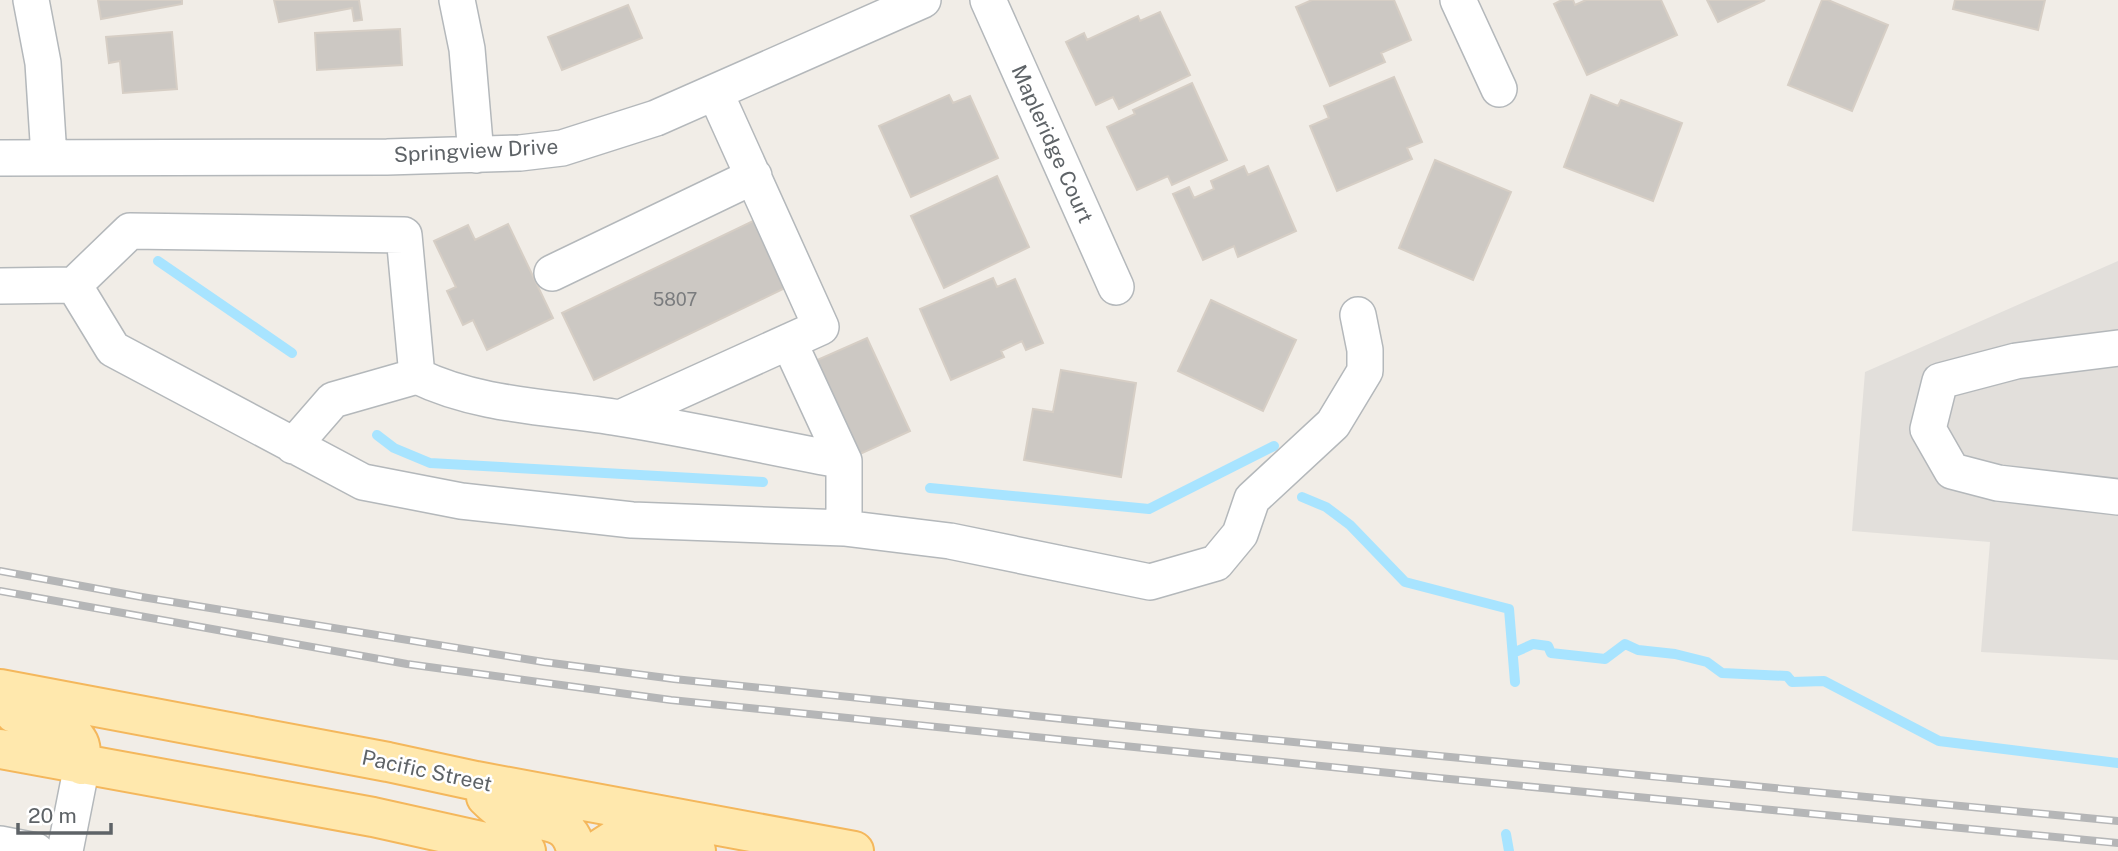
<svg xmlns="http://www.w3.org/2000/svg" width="2118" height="851" font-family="'Public Sans',sans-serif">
<rect width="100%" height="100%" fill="#f1ede7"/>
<path fill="#e2dfdb" d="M2118,261V660L1981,652L1990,542L1852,531L1865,372Z"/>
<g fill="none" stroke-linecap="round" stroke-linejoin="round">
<path stroke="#a8e4ff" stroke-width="10" d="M158,261L292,353
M377,435L394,448L430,463L763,482
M930,488L1149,509L1274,446
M1302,497L1326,507L1350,525L1405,582L1509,609L1515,682
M1513,653L1533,644L1548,646L1551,653L1605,659L1625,644L1638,650L1675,654L1707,662L1722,673L1787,676L1792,682L1824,681L1939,741L2118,763
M1506,834L1509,851"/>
</g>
<path fill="#ccc8c3" stroke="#d6cec5" stroke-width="2" d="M98,0H182V4L101,19Z
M274,0H359L362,20L354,21L352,8L279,22Z
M1312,0H1394L1411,40L1381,53L1385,62L1330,86L1296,7Z
M1562,0H1573L1575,5L1586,0H1661L1677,35L1587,75L1554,4Z
M1707,0H1765L1718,22Z
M1822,0H1828L1888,25L1852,111L1788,85Z
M1955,0H2045L2038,30L1953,9Z
M628,5L642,38L562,70L548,37Z
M1160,12L1190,75L1119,109L1113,97L1096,105L1066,42L1084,33L1087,40L1138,16L1140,21Z
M400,29L402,65L317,70L315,33Z
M172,32L177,89L123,93L120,61L109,63L106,37Z
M1394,77L1422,142L1407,148L1412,159L1337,191L1310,126L1329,118L1324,106Z
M1192,83L1227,160L1172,185L1168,176L1137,190L1107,127L1135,114L1133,110Z
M949,95L953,103L970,96L998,158L911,197L879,126Z
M1591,95L1618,106L1621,100L1682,123L1653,201L1564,167Z
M1435,160L1511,192L1473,280L1399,248Z
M1244,166L1248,175L1268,166L1296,231L1238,257L1234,246L1203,260L1173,194L1189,187L1194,198L1214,189L1211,181Z
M997,176L1029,247L944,288L911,216Z
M755,220L787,287L594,380L562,313Z
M508,224L553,318L487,350L473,320L463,325L447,291L456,287L434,241L468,225L475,240Z
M993,278L997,287L1015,279L1043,343L1026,350L1022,341L1001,351L1004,357L951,380L920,309Z
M1211,300L1296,340L1263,411L1178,371Z
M867,338L910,431L858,455L815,361Z
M1061,370L1136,383L1121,477L1024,460L1033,409L1053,412Z"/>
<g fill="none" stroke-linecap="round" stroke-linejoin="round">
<g stroke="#b4b8bb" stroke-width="38">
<path id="minor" d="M31,0L43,63L49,157
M457,0L467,49L476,155
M988,0L1116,287
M1458,0L1499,89
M0,158L387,157L520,153L562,148L656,118L923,0
M552,273L754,176
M0,286L74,285
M789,342L844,461V528
M2118,348L2016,361L1940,381L1928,429L1952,471L1998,483L2118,497
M620,418L821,327L715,92
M293,446L333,400L417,376
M844,461C769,447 694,430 619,418C552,407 478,406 417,376L404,235L130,231L74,285L113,349L363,482L461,501L632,520L844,528L950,541L1150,582L1216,563L1240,534L1252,499L1333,424L1365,371V350L1358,315
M0,844L36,851
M65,851L82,765"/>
</g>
<g stroke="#f4b75c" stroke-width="42">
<path id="major" d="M0,689L388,762L476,781L854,851
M14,713C35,719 68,721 79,743C82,749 81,758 82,765
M0,749L373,817L526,851
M486,797C491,802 497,808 503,811C531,825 569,811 576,851
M597,851L614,840L621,839L696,851"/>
</g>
<use href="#minor" stroke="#fff" stroke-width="35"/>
<use href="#major" stroke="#ffe8ad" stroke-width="38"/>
<g stroke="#b5b6b7" stroke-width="8">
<path id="rail" d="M0,571L142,597L544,662L674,679L1200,733L2118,821
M0,591L407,664L671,700L1439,778L2118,843"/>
</g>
<use href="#rail" stroke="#fff" stroke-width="5" stroke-dasharray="16" stroke-linecap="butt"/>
</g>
<g text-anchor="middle" stroke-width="5" stroke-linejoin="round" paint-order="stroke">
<g font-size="18" fill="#7a7c7e">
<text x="675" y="306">5807</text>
</g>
<g font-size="21" fill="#5e6367" stroke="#fff">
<text transform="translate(1052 144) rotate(66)" y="7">Mapleridge Court</text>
<text transform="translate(476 151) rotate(-3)" y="7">Springview Drive</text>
<text transform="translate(427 771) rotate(12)" y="7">Pacific Street</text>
</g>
</g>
<path d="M18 823v10h93v-10" fill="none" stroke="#5e6367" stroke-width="3.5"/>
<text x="28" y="823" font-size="21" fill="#5e6367" stroke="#ffffff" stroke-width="5" paint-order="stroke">20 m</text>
</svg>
